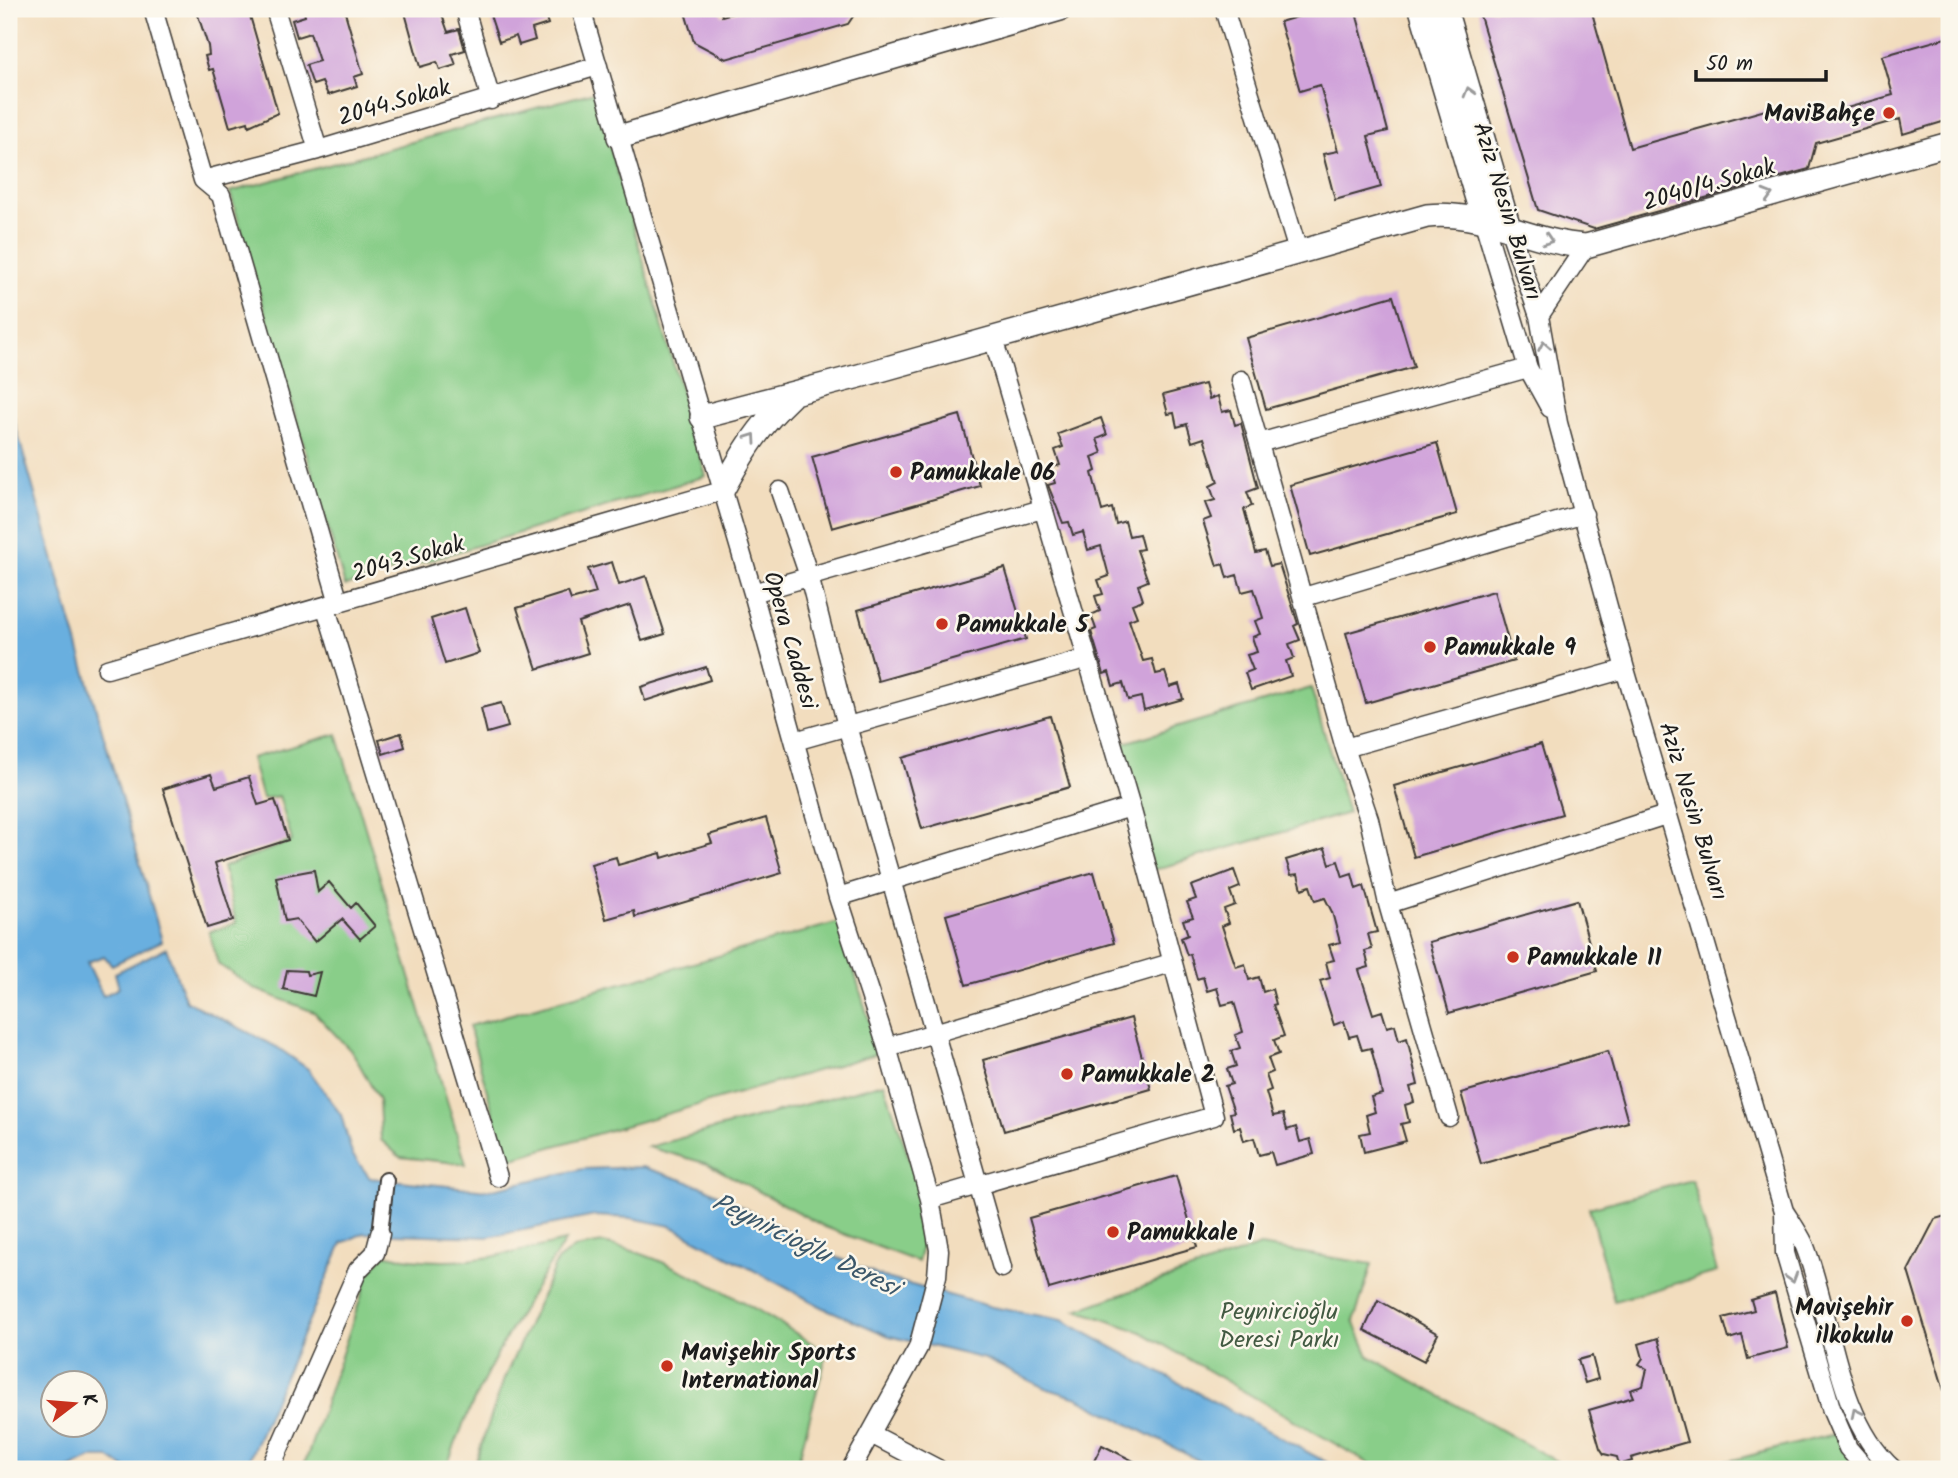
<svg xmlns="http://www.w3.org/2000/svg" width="1958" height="1478" font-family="Kalam,sans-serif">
<rect width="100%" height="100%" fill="#fbf7ec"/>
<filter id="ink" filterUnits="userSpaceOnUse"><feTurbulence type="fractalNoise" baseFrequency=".0143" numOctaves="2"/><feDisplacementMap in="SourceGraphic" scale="14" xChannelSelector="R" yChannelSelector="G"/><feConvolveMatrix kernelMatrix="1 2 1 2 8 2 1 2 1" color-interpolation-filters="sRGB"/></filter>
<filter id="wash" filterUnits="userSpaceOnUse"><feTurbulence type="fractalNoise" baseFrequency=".00686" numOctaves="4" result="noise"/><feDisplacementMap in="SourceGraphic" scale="28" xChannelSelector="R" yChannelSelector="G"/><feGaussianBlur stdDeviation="1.57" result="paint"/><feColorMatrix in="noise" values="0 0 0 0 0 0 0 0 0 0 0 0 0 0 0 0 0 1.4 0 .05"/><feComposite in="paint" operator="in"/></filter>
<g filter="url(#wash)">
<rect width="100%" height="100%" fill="#f2ddbe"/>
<path fill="#89ce89" stroke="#527552" stroke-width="2" d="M594,92L706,476L345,586L230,192Z
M1311,688L1348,813L1153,870L1117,745Z
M337,734L466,1164L400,1157L381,1140L379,1100L353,1053L314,1012L255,989L218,964L209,932L236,923L223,867L292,841L279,796L262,799L251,758Z
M839,922L879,1053L506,1160L469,1026Z
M884,1083L929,1218L918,1262L825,1227L708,1164L648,1147Z
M1692,1180L1717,1272L1614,1301L1589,1208Z
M565,1241C518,1312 474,1389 446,1469H303L368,1276L384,1254C450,1270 501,1256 565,1241Z
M603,1243C672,1257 767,1314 827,1353L796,1469H473L504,1379L557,1261L574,1248Z
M1260,1246L1372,1264L1354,1321L1369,1356L1570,1469H1379L1141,1332L1077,1310Z
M1841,1432L1873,1469H1698Z"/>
<path fill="#69afdf" stroke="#42667e" stroke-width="2" fill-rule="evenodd" d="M9,403L162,941L112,965L104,956L87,962L103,996L119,988L115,973L166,948L186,1001L277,1047L308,1069L341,1115L352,1154L370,1178L488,1190L583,1169L643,1167L704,1187L834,1256L879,1276L992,1307L1062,1320L1339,1469H1215L1078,1398L1045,1388L985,1359L889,1336L822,1307L671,1226L631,1218L595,1216L488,1237L364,1233L342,1243L245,1469H126L110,1458H91L69,1469H9ZM52,1384H94V1426H52Z"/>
<g id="blocks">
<path fill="#d0a3da" d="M196,9H248L278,113L249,126L248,122L230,127L213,69L209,70L205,56L209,55L208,46Z
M313,9H344L363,74L354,77L357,86L328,95L322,82L313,85L306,65L319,61L310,33L297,37L292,20L305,16L304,11Z
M404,9H440L448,32L459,29L465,50L452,54L456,65L440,70L437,62L420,67Z
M499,9H543L548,24L532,29L535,40L519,45L516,36L499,42L490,15L500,12Z
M684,9H720L722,16L746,9H858L848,24L726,59L694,42Z
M1323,9H1355L1388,131L1368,136L1381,187L1335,200L1323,154L1338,151L1320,85L1300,91L1280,22Z
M1478,9H1591L1630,148L1776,107L1808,119L1893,95L1882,56L1949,37V120L1903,134L1900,119L1816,143L1809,169L1594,229L1538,210Z
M1393,296L1414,367L1266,409L1246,338Z
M1205,384L1209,399L1218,396L1222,412L1231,410L1235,425L1241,423L1258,488L1247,492L1252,506L1244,509L1248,524L1256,553L1265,551L1270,566L1279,564L1298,624L1294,626L1300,640L1289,644L1294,658L1286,661L1291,676L1251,690L1245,673L1253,670L1247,655L1257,652L1252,637L1260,634L1255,621L1263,618L1254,589L1242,592L1237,575L1227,578L1223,564L1217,566L1203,521L1211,518L1205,503L1215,500L1210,486L1218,482L1204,438L1192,442L1187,424L1177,427L1174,413L1168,414L1163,395Z
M960,415L980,486L832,528L812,457Z
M1101,418L1107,435L1097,439L1102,453L1092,457L1096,471L1092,473L1102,511L1112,508L1116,524L1125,521L1129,536L1139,534L1143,549L1137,550L1148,581L1138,585L1143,600L1132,604L1137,617L1129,620L1143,661L1152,659L1156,674L1165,672L1170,687L1179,684L1183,699L1144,710L1141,697L1128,700L1123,683L1113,686L1109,672L1104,674L1091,631L1096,629L1091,615L1100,611L1095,596L1103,594L1098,580L1109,576L1101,546L1088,550L1083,532L1073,535L1069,522L1063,523L1048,485L1055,483L1050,468L1060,465L1055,450L1063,447L1058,434Z
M1437,443L1457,514L1310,556L1290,485Z
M612,562L619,585L646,576L665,634L642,641L630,605L578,622L588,653L537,669L517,608L568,592L571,600L596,593L588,569Z
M1005,568L1026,639L878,681L858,610Z
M1494,591L1514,661L1366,703L1346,633Z
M465,608L479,653L445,664L431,619Z
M706,667L710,680L645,701L641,687Z
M501,703L508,727L487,733L481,708Z
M1050,716L1070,787L922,829L902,758Z
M401,733L405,747L383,754L379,740Z
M1541,744L1562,814L1414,857L1394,786Z
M211,774L216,787L249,777L258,805L275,800L288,840L215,863L233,920L207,928L163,789Z
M766,818L782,873L635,917L634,911L606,919L591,864L616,857L618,865L661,853L662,858L712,843L709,835Z
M1325,848L1330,864L1338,861L1343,877L1352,874L1356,889L1364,886L1377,932L1368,934L1372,949L1365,951L1369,967L1359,970L1373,1014L1382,1011L1387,1027L1395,1025L1399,1041L1407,1038L1418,1085L1410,1087L1414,1102L1405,1105L1409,1122L1401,1124L1406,1141L1364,1152L1360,1134L1370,1132L1366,1115L1375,1112L1371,1097L1382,1094L1378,1075L1371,1048L1362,1050L1357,1035L1349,1037L1344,1021L1334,1025L1320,981L1330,978L1326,962L1334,960L1329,945L1340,942L1332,912L1325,898L1315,901L1310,886L1302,889L1298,874L1291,875L1286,860Z
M314,870L318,892L329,882L351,908L356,903L375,926L360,939L342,919L315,942L296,919L285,921L276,877Z
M1234,870L1240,887L1230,891L1235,905L1224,909L1229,923L1222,926L1236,967L1245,964L1249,980L1259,977L1263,992L1272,989L1276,1004L1273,1005L1284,1036L1274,1040L1279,1054L1268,1058L1273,1072L1266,1075L1271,1090L1266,1092L1273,1116L1283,1114L1287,1130L1296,1127L1300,1142L1310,1139L1314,1154L1275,1165L1271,1152L1259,1155L1254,1138L1244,1141L1240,1127L1234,1129L1230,1113L1234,1112L1225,1086L1232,1084L1227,1069L1236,1066L1231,1051L1240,1048L1235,1035L1243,1032L1234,1002L1222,1005L1217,988L1207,991L1203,977L1197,979L1190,954L1187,955L1181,938L1188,935L1183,920L1193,917L1187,902L1196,899L1191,886Z
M1094,872L1114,943L966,985L946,915Z
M1577,900L1597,971L1449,1013L1429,942Z
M287,970L306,971L307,975L320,972L314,996L283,989Z
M1131,1018L1151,1089L1004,1131L983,1060Z
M1608,1051L1628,1122L1481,1164L1461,1093Z
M1176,1176L1197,1247L1049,1289L1029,1218Z
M1949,1215V1396L1946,1397L1908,1271L1935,1219Z
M1775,1293L1788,1348L1748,1359L1742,1335L1729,1339L1723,1318L1754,1310L1751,1300Z
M1378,1300L1438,1334L1424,1361L1364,1330Z
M1658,1338L1687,1442L1631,1458L1632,1461L1619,1465L1617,1457L1604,1454L1600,1448L1589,1410L1633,1397L1630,1390L1643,1386L1647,1369L1639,1364L1643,1358L1639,1344Z
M1592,1356L1598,1379L1585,1383L1578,1360Z
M1102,1445L1149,1469H1090Z"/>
</g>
</g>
<g filter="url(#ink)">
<use href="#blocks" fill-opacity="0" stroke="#3c3934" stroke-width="2"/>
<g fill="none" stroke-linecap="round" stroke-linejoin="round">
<g stroke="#3c3934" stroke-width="18">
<path id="pedestrian" d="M380,1234L386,1180"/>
</g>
<g stroke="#3c3934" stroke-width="21">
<path id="minor" d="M153,9L203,180L221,195L339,603
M275,9L318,150
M465,9L491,100
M581,9L753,593L838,897L887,1047L930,1199L939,1250L937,1276L918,1348L851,1469
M1224,9L1298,251
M203,180L318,150L598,66
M1483,219L1528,368L1550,408
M1509,228L1539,316L1558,423L1625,669L1784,1211C1791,1222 1799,1233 1804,1244C1832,1313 1835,1418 1893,1469
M1539,316L1586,246
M1241,380L1345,748L1369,819L1388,904L1449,1117
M1259,443L1528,368
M780,491L809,576L847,726L1002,1268
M753,593L1042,509
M1304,597L1584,514
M326,608L498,1177
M107,669L722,491
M795,741L1085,659
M1345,748L1625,669
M838,897L1131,807
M1388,904L1666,815
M887,1047L1171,963
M930,1199L1214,1116L1131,807L993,338
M1784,1211L1785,1253L1832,1411L1848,1448L1866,1469
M871,1434L938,1469
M270,1469L358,1270L375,1253L380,1234"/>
</g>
<g stroke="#3c3934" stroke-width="26">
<path id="tertiary" d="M1421,9L1483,219
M1445,9L1509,228
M619,137L1060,9
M702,417L859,376L1427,216C1483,210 1531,243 1586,246L1949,144
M722,491C743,452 759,426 791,396"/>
</g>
<use href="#pedestrian" stroke="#fff" stroke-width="14"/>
<use href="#minor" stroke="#fff" stroke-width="18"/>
<use href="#tertiary" stroke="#fff" stroke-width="23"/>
</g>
<defs><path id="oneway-chevron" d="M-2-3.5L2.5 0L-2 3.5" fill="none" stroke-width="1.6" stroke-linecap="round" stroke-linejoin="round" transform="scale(1.75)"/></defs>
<g stroke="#999">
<use href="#oneway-chevron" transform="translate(1469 92) rotate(-106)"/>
<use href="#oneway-chevron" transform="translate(1768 195) rotate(-16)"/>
<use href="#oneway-chevron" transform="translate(1548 240) rotate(18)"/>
<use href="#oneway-chevron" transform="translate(1544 346) rotate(-100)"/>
<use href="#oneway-chevron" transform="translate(752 438) rotate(-55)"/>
<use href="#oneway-chevron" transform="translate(1792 1278) rotate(73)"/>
<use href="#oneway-chevron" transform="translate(1856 1413) rotate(-116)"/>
</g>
</g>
<g fill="#c8321e" stroke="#fbf7ec" stroke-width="2.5">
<circle cx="1889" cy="113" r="7"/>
<circle cx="896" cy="472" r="7"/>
<circle cx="942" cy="624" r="7"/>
<circle cx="1430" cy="647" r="7"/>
<circle cx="1513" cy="957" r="7"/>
<circle cx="1067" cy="1074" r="7"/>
<circle cx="1113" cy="1232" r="7"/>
<circle cx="1907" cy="1321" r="7"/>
<circle cx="667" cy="1366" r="7"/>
</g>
<g text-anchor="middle" stroke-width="5" stroke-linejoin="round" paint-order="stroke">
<g font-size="24" fill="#1c1c1c" stroke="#fbf7ec">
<text transform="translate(394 102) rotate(-16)" y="8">2044.Sokak</text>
<text transform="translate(1709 184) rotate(-16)" y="8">2040/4.Sokak</text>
<text transform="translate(1508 211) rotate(73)" y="8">Aziz Nesin Bulvarı</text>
<text transform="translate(408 558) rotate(-16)" y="8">2043.Sokak</text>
<text transform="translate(791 640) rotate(74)" y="8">Opera Caddesi</text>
<text transform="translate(1694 811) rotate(73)" y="8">Aziz Nesin Bulvarı</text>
</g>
<g font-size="24" font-weight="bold" fill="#1c1c1c" stroke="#fbf7ec" text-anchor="start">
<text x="1875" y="121" text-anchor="end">MaviBahçe</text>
<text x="910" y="480">Pamukkale 06</text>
<text x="956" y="632">Pamukkale 5</text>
<text x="1444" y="655">Pamukkale 9</text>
<text x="1527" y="965">Pamukkale 11</text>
<text x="1081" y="1082">Pamukkale 2</text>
<text x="1127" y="1240">Pamukkale 1</text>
<text x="1893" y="1315" text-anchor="end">Mavişehir<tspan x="1893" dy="28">ilkokulu</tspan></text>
<text x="681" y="1360">Mavişehir Sports<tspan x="681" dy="28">International</tspan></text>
</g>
<g font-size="24" fill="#425a42" stroke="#fbf7ec">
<text x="1279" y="1319">Peynircioğlu<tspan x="1279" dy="28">Deresi Parkı</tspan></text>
</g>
<g font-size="26" font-style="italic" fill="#3b576a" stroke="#fbf7ec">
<text transform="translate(806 1244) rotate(26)" y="9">Peynircioğlu Deresi</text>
</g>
</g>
<rect width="1958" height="1478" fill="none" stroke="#fbf7ec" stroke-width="35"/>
<g transform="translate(74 1404) rotate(74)"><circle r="33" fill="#fbf7ec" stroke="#a29f99" stroke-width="2"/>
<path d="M0-5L12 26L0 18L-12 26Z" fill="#c8321e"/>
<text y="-10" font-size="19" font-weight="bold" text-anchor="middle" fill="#1c1c1c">K</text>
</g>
<path d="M1696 70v10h130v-10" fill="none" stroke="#1c1c1c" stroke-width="3.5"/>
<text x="1706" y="70" font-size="21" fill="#1c1c1c" stroke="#fbf7ec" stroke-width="5" paint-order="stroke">50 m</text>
</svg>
